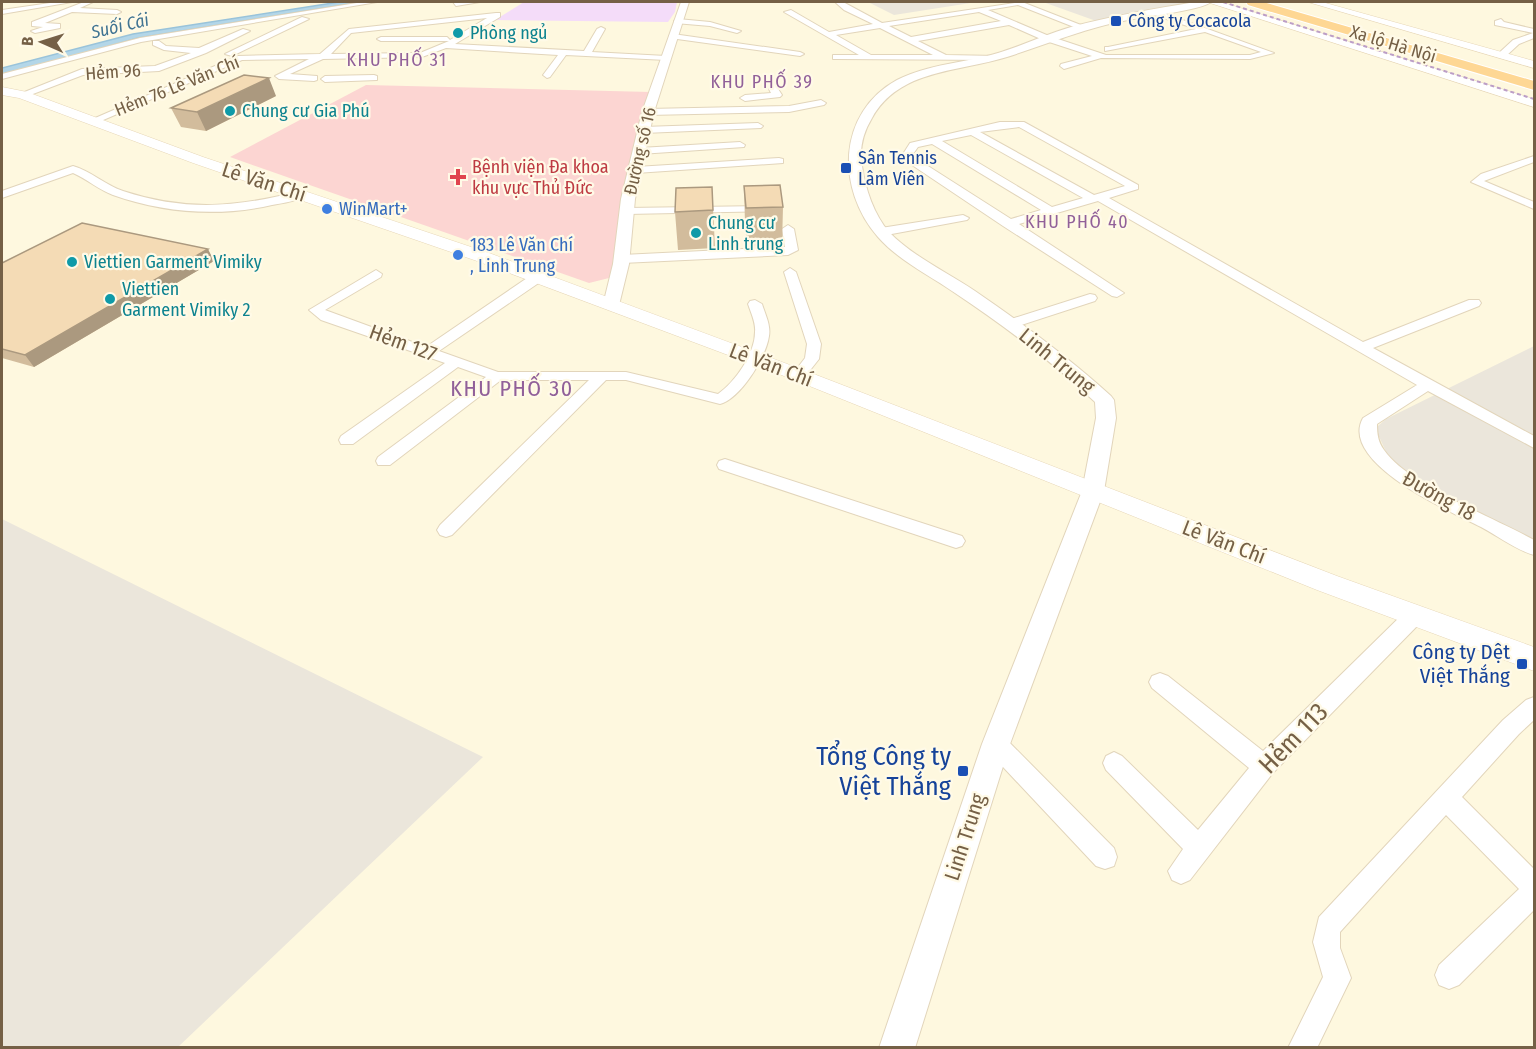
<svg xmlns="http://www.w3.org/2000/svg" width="1536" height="1049" font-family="'Fira Sans Condensed',sans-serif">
<rect width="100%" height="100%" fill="#fef8df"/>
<path fill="#ebe6db" d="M868,2H977L894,15Z
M1043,2H1185L1191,3L1099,22Z
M1534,346V544L1413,482L1387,454L1377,432L1378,426L1386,419Z
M2,519L483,757L178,1047H2Z"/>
<path fill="#f4dcf9" d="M524,2H677L675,12L668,22L495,20Z"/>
<path fill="#fcd5d2" d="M366,85L651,92L613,277L589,283L230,157Z"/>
<path fill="#b3d6e8" stroke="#99c3da" stroke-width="1.5" d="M339,2H362L138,38L2,76V68L133,34Z"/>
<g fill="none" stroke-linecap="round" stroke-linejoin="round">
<g stroke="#e2d5bb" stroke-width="2">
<path id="minor" d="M57,2H72L2,14V10Z
M84,2H93L80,8L117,10L121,12L117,14L72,12L45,23L60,24V28L35,33L31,31L43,27L32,26V22Z
M363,2H377L141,42L2,79V74L140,38Z
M453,2H480L456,6Z
M835,2H843L882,23L1022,2L1086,27L1079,29L1018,5L988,10L1049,36L1106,55H1250L1261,52L1205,32L1105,51V47H1108L1196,29L1152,14L1155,10L1274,53L1250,59L1101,58L1064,69L1060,66L1061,64L1092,56L1043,40L1009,25L918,41L946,55L997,56L998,58L994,60L836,59H833V55H859L784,12L791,10L829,32L873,24L844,10ZM979,12L1001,21L911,37L889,26ZM880,28L933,55H871L836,35Z
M496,13H500V17L455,44L584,51L597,29L601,27L605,29L592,52L666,56L670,58L666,60L566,55L550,77L547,78L543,75L558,55L446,48L422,57L323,59L290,74L317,76V80L314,81L279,79L275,76L309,59L242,60L94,124L86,122L238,56L320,54L349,29ZM487,18L450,40L447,37H381L377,39L381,41H449L420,53L331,54L351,33Z
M302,17L309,19L232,56L225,54Z
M678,19L710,22L741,31L737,33L710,26L675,23L674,21Z
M1501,19L1504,22L1534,29V38L1519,44L1506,56H1500V52L1513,40L1533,33L1495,25V21Z
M243,29L250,31L206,53L159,71L83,75L25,97L17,95L82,69L155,66L191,53L164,50L153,45V41H159L166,46L199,48Z
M673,34L800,52L804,54L800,56L670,38L669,36Z
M374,75L377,76V80L325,82L321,79L325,76Z
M770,80L773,81L782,95L780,97L745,101L740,98L745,95L771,93L766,83Z
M821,100L826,103L824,105L789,112L648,115L643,112L648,109L789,106Z
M1000,122H1024L1138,185V189L1109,198L1363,342L1469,300H1479L1481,303L1479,306L1373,348L1534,436V448L1428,391L1377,424C1377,434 1378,442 1384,450C1408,485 1495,518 1534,540V555C1516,550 1498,536 1481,527C1453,513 1338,463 1363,418L1417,385L1098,201L1019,224L1124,293L1117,297L1112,296L1003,226L909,163L903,154L910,143ZM1019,127L1125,186L1094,195L980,132ZM971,135L1083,198L1052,207L942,141ZM932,144L1041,210L1011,219L917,159L913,154L918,147Z
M758,123L763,126L761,128L644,133L639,130L644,127Z
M740,142L745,145L744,147L640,154L635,151L640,148Z
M1534,156V162L1484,181L1534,202V209L1471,182L1481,174Z
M779,158L783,159V163L636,173L631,170L636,167Z
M73,166C91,171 105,185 123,191C187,212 237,207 301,191L307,194C299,201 283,203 272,205C219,217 164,213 113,195C99,190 87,179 73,173L2,198V191Z
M768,206L774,209L772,211L627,214L621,211L627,208Z
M963,215L969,218L967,220L881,236L875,232L881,228Z
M788,225L794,229L798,250L788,255L622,263L616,259L622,255L785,247L782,229Z
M790,268L796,272L821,344L819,359L804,378L799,379L792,375L805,358L807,344L784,272Z
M376,270L382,274L381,277L325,310L426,347L533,274H543L544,277L543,280L439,351L498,372H626L718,394C735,382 755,354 755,332C756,323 751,313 748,304L750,301L755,300L762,304C765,314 771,325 769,336C766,357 741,398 720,404L626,380H606L452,535L446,537L440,535L437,530L440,525L589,380H501L390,465H378L376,461L378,457L486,377L458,367L353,444H341L339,440L341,436L445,363L321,320L309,310Z
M1090,294L1095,295L1097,298L1095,301L1015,327H1005L1003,324L1005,321Z
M725,459L962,536L965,541L962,546L956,548L719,469L717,465L719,461Z
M1416,606L1423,608L1426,614L1423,620L1272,774L1190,880L1181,884L1172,880L1168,871L1183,849L1106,770L1103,763L1106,756L1114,752L1122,756L1198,830L1249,768L1152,688L1149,682L1152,676L1160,673L1168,676L1263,751L1409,608Z
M1534,697V720L1519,734L1462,797L1534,869V910L1459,985L1449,989L1439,985L1435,975L1439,965L1519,889L1446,815L1340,932V948L1351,978L1317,1048H1288L1323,977L1313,942L1319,917L1503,720L1526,700Z
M996,734L1004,737L1114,848L1117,857L1114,866L1105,869L1096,866L988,751L985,744L988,737Z"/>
</g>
<g stroke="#e2d5bb" stroke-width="2">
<path id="tertiary" d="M681,2H689L654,112L635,199L629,264L619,305L611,310L603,305L613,264L621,199L642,112Z
M1195,2H1211C1199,11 1146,16 1128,20C1085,28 1048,44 1007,57C959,72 899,69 872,118C863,133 859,148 862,166C865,188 874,215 889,232C912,256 947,272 975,291C1022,323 1068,357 1111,396L1114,400L1116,418L1104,491L1010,744L915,1048H879L982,744L1082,491L1096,418L1095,402C1052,361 1004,326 955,293C929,275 898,260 878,237C836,189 837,113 897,80C928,64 965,63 998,53C1022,46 1046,34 1071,27C1111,16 1154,9 1195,2Z"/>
</g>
<g stroke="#e7d7b8" stroke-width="1">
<path id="secondary" d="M1207,2H1221L1534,99V107Z
M1308,2H1322L1534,61V68Z
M2,87L27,92L203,157L489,253L806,371L1337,576L1534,647V671L1317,590L792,379L477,261L193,163L19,98L2,95Z"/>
</g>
<g stroke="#fff" stroke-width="2">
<path id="trunk" d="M1246,2H1263L1534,81V90L1248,5Z"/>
</g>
<use href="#minor" fill="#fff" fill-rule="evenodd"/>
<use href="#tertiary" fill="#fff" fill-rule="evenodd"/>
<use href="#secondary" fill="#fff" fill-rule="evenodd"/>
<use href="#trunk" fill="#fed794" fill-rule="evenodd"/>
<path stroke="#bc9ec7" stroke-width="2" stroke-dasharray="4 3" stroke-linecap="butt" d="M1223,2L1534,99"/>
</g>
<path fill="#d2bc9c" d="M276,96L206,131L181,127L171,108Z
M744,186L783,207L782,245L747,247L745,224Z
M712,187L715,248L678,250L675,212Z
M214,261L34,367L2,358V263Z"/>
<path fill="#ab997f" d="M269,78L276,96L206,131L197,112Z
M208,249L214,261L34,367L25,355Z"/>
<path fill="#f4dbb5" stroke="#ab997f" stroke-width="1.5" d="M244,75L269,78L197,112L171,108Z
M780,185L783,207L746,208L744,186Z
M712,187L713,210L675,212L676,188Z
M82,223L208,249L25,355L2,349V263Z"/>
<g fill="#1a4fb4" stroke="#fffae7" stroke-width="2">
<rect x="1110" y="15" width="12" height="12" rx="3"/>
<rect x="840" y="162" width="12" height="12" rx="3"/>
<rect x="1516" y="658" width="12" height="12" rx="3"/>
<rect x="957" y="765" width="12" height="12" rx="3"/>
</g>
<g fill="#0f9aa8" stroke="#fffae7" stroke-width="2">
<circle cx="458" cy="33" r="6"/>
<circle cx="230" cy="111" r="6"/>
<circle cx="696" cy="233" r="6"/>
<circle cx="72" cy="262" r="6"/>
<circle cx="110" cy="299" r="6"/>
</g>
<path fill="#e0444e" stroke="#fffae7" stroke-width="2" d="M455 168h6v6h6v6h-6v6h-6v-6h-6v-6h6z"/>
<g fill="#3f7fe0" stroke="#fffae7" stroke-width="2">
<circle cx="327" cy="209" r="6"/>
<circle cx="458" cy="255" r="6"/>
</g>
<g text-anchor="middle" stroke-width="4.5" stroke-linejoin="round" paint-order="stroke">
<g font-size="18" fill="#164399" stroke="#fffae7" text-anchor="start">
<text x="1128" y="27">Công ty Cocacola</text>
<text x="858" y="164">Sân Tennis<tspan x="858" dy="21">Lâm Viên</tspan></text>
</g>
<g font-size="18" font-style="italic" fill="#417492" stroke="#fffae7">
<text transform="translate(120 26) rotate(-13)" y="6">Suối Cái</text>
</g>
<g font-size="18" fill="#0d838f" stroke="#fffae7" text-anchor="start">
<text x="470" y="39">Phòng ngủ</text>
<text x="242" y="117">Chung cư Gia Phú</text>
<text x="708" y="229">Chung cư<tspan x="708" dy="21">Linh trung</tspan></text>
<text x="84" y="268">Viettien Garment Vimiky</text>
<text x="122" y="295">Viettien<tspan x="122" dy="21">Garment Vimiky 2</tspan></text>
</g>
<g font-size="18" fill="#756046" stroke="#fffae7">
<text transform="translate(1393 44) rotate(17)" y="6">Xa lộ Hà Nội</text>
<text transform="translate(113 72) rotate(-4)" y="6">Hẻm 96</text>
<text transform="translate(177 86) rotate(-22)" y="6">Hẻm 76 Lê Văn Chí</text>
<text transform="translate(640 151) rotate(-77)" y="6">Đường số 16</text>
</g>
<g font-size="18" letter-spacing="1.5" fill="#916099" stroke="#fffae7">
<text x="397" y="66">KHU PHỐ 31</text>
<text x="762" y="88">KHU PHỐ 39</text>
<text x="1077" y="228">KHU PHỐ 40</text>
</g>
<g font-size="18" fill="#be3a42" stroke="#fffae7" text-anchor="start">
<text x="472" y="173">Bệnh viện Đa khoa<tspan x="472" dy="21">khu vực Thủ Đức</tspan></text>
</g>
<g font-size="18" fill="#366cbe" stroke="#fffae7" text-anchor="start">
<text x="339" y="215">WinMart+</text>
<text x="470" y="251">183 Lê Văn Chí<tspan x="470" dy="21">, Linh Trung</tspan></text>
</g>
<g font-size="21" fill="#756046" stroke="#fffae7">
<text transform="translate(264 182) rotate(18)" y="7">Lê Văn Chí</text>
<text transform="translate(403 343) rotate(20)" y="7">Hẻm 127</text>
<text transform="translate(1057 361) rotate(39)" y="7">Linh Trung</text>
<text transform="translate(771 365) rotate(21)" y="7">Lê Văn Chí</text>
<text transform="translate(1439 496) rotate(29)" y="7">Đường 18</text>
<text transform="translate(1224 542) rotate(21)" y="7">Lê Văn Chí</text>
<text transform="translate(965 837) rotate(-72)" y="7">Linh Trung</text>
</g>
<g font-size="21" fill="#164399" stroke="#fffae7" text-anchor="end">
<text x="1510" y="659">Công ty Dệt<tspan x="1510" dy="24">Việt Thắng</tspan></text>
</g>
<g font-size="22" letter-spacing="1.5" fill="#916099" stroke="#fffae7">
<text x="512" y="396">KHU PHỐ 30</text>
</g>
<g font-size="26" fill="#756046" stroke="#fffae7">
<text transform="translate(1293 738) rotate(-46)" y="9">Hẻm 113</text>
</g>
<g font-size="26" fill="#164399" stroke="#fffae7" text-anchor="end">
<text x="951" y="765">Tổng Công ty<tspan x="951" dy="30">Việt Thắng</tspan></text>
</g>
</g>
<rect width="1536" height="1049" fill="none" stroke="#756046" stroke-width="6"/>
<g transform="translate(42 42) rotate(273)" stroke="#fffae7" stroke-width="4.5" paint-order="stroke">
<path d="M0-4.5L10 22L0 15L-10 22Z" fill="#756046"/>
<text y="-9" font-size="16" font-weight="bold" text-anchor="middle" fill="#756046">B</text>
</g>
</svg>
